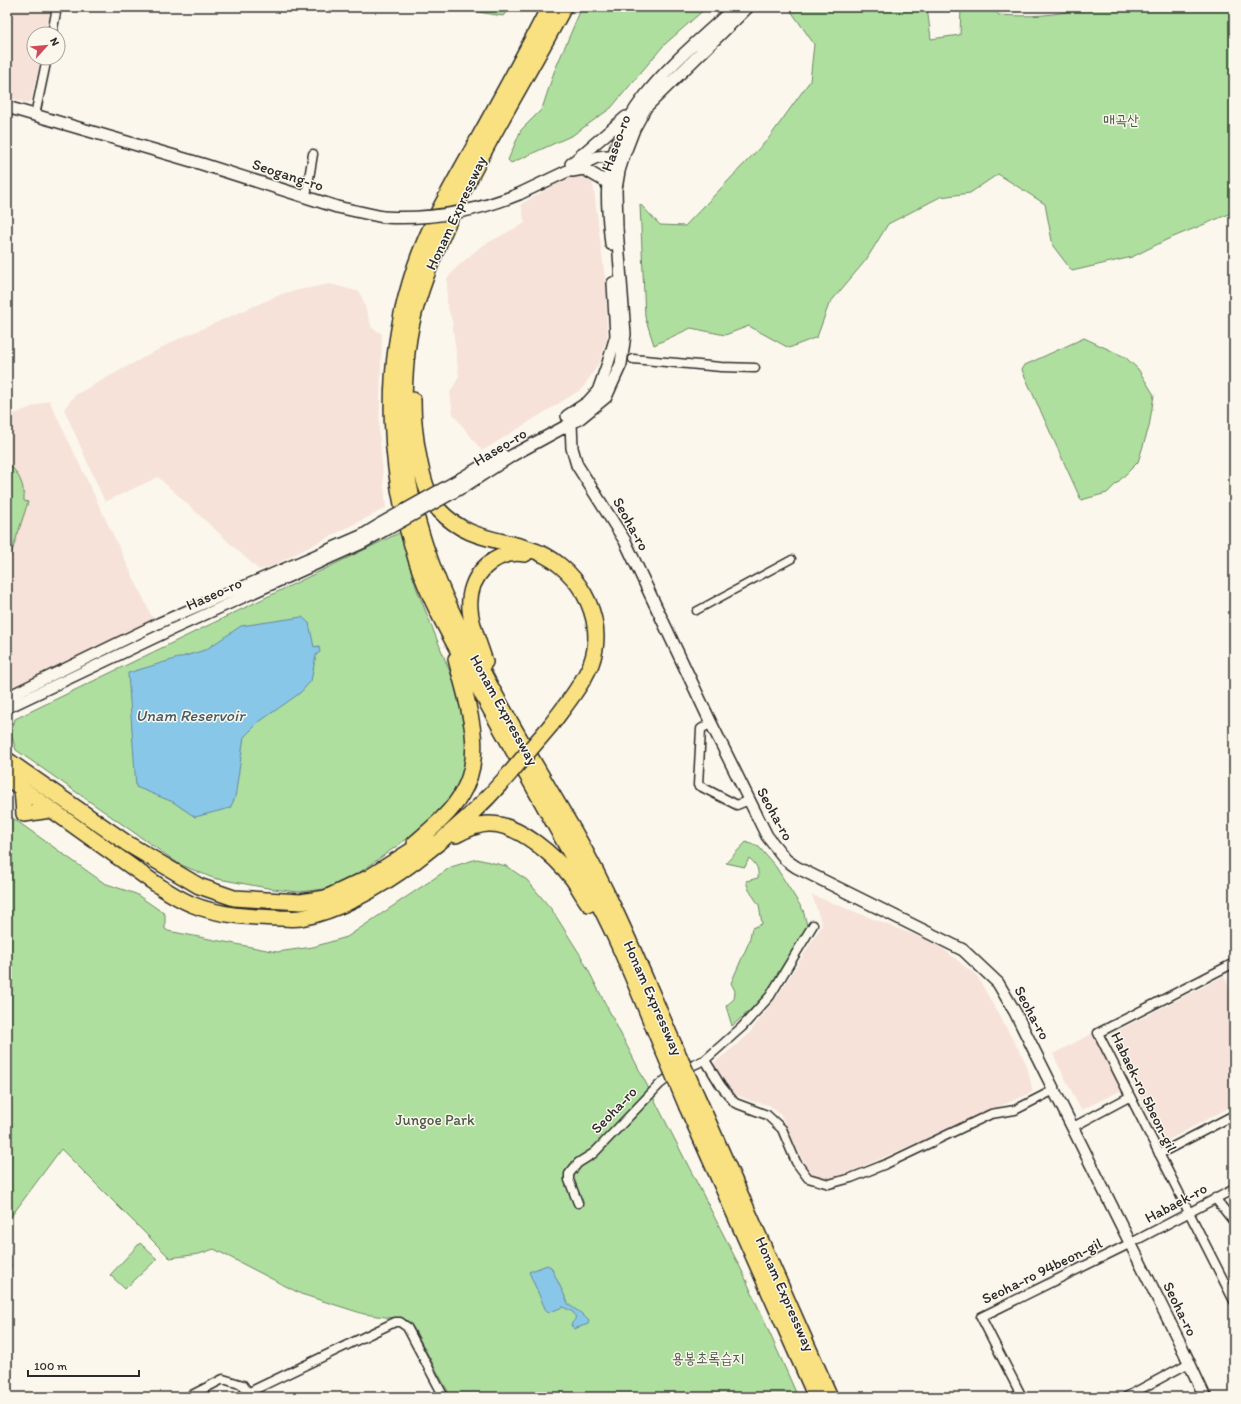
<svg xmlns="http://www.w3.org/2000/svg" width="1241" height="1404" font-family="Itim,'Poor Story',sans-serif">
<rect width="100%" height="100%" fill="#fbf7ec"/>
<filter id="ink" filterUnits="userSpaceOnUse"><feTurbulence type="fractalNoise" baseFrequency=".025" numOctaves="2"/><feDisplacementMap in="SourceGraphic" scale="8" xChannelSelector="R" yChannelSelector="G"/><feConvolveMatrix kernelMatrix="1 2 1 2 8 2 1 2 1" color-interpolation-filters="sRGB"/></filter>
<g filter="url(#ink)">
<path fill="#f6e2d8" d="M7,7H51L46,34H34V58H41L31,101L26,103L7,97Z
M583,173L593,183L606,286L607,338L599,363L582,389L482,451L453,414L450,393L459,376L452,321L447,304V279L456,268L480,247L525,223L521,204L573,175Z
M330,284L360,292L372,328L382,334L379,432L386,508L270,567L259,570L158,477L105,502L64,409L75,395L174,341L284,293Z
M49,400L154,621L7,690V417Z
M812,895L922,938L942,948L977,976L1026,1063L1033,1092L843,1175L829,1179H821L811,1173L805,1165L781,1115L769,1105L751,1101L732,1093L712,1065L748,1035L781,991L822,925Z
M1224,976L1234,998V1105L1162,1143L1109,1035Z
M1093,1033L1122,1090L1081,1110L1053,1054Z"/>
<path fill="#afdf9f" stroke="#6d8565" d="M461,7H511L503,16L465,10Z
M582,7H707L664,45L611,108L573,135L511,163L508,160L521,130L542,109L554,72Z
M792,7H876L877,9L880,7H927L931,39L960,35L961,7H992L999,15C1029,17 1057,16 1084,7H1234V212L1166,240L1132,257L1072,271L1053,246L1045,204L998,174L970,193L940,197L888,224L866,260L829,304L817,337L789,348L749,326L725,335L691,328L654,345L645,317L640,204L660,225L685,226L769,138L810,81L814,44L791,11Z
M1084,338L1125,357L1138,369L1154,395L1149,427L1138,462L1107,493L1081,500L1022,370L1025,365Z
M7,462C18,472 25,485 24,501L28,502L7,567Z
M401,532L416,587L460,697L469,737L464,774L454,798L432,821L349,880L324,889L299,892L273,889L213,878L179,864L16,750L11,734L15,719Z
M7,814L104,883L136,894L165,914V929L168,931L277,952L313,947L347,937L451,867L477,859L506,866L527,880L552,910L581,956L742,1271L798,1397H451L413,1327L399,1319L364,1314L301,1294L214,1249L199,1254L170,1258L61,1149L7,1222L11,1267L7,1268Z
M746,842L759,847L776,867L803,910L808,929L783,965L767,995L732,1026L726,1006L734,999L735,991L731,983L749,942L752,928L762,924L759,905L749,890L746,881L758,878C759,868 756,864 749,858L745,867L726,863Z
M140,1243L157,1259L125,1289L110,1275Z"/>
<path fill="#89c7e9" stroke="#63899d" d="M302,617L309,623L314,647L319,646L320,652L316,655L311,681L300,693L259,722L244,737L235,798L230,808L195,817L173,802L136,787L128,673L205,650L241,626Z
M547,1265L551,1267L569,1305L581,1313L589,1321L588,1324L574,1329L571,1325C574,1319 578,1320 573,1312L563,1307L547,1313L529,1272Z"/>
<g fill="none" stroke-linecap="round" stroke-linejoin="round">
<g stroke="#2b2b2b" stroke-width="9">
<path id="pedestrian" d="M696,611L792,559"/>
</g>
<g stroke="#2b2b2b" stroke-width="11">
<path id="minor" d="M52,34L57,7
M35,115L47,58
M306,196L313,154
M633,359L721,367L755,368
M711,723L701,729L698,785L737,805L749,800
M1234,963L1098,1033L1234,1301
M705,1060L721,1086L735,1103L767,1115L782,1129L796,1162L808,1178L829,1184L851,1178L886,1164L991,1114L1015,1110L1054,1090
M1073,1127L1129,1097
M1159,1154L1234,1115
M1215,1198L1234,1222
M578,1203L569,1180V1174L578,1163L594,1153L660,1084L673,1074L705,1060L742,1027L770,996L813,925
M188,1397L223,1379L243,1385L250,1396
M239,1397L395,1322H400L407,1327L444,1397
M1022,1397L981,1317L1131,1243L1234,1189
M1126,1397L1189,1363"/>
</g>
<g stroke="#2b2b2b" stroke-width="13">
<path id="tertiary" d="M7,697L159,623L362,535L380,524
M7,708L173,629L363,543L386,530"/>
</g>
<g stroke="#2b2b2b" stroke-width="14">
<path id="secondary" d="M7,107L202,164L337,207L383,217
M571,164L626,117
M572,171L584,169L608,183
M519,194L597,157L619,155
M611,244C609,224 606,203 608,183C615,105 682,57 735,7
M573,413L571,423L572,448L577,465L625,541L711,723L767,836L786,860L796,867L963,950L998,983L1015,1012L1180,1343L1205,1397
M567,416L588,402L598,391L608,363L616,336L613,283
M460,479L502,454
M463,487L513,455L579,419L606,397L621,364L625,334L617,228L616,189L619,171L624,155L634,129L646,107L748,7"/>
</g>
<g stroke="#2b2b2b" stroke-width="18">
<path id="motorway" d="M549,7C526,53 501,98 476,143C451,188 424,233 410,283C383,373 388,470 416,559C430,602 454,643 476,683C513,751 552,819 590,888C619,939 640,996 663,1050
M564,7C513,103 449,199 417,303C406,338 404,374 404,410C404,435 405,460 409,484C422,555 453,618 487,680C515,732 545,782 575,833C614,901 643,974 674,1045
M413,400C413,427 420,491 439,510C466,539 495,538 529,549C575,562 609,617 591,664C582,685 565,706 551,725
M485,662C480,645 471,626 470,609C467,577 493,549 525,554
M7,760L128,844L199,886L234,898L301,902L326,898L368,878L428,840
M7,778C43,804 79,829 115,855C140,872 164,892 191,904C220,916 249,917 280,918C287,918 294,919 301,918C375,904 463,828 511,772
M22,789L24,814L50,810
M456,835C467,829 479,823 491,824C520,825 555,856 572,878C578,886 583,896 589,904
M415,843C431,829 450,814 461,795C487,753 467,703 456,659
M699,1101L830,1397
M687,1107L816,1397"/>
</g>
<use href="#pedestrian" stroke="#fbf7ec" stroke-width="6"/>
<use href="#minor" stroke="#fbf7ec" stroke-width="8"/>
<use href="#tertiary" stroke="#fbf7ec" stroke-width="10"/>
<use href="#secondary" stroke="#fbf7ec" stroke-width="11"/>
<use href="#motorway" stroke="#f9e181" stroke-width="15"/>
<g stroke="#2b2b2b" stroke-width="14" stroke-linecap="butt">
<path id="secondary-bridge" d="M383,217C431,220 475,212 519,194
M380,524L460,479
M386,530L463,487"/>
</g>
<g stroke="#2b2b2b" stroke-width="18" stroke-linecap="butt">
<path id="motorway-bridge" d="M511,772L551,725
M674,1045L699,1101
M663,1050L687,1107"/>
</g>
<use href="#secondary-bridge" stroke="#fbf7ec" stroke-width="11"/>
<use href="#motorway-bridge" stroke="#f9e181" stroke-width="15"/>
</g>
</g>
<g text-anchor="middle" stroke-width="3" stroke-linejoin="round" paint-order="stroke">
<g font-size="15" fill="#4c5848" stroke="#fbf7ec">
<text x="1121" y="125">매곡산</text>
<text x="435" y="1125">Jungoe Park</text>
<text x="708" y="1363">용봉초록습지</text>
</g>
<g font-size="15" fill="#2b2b2b" stroke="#fbf7ec">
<text transform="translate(616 143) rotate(-70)" y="5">Haseo-ro</text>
<text transform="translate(288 175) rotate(18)" y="5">Seogang-ro</text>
<text transform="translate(456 213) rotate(-65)" y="5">Honam Expressway</text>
<text transform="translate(500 447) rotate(-31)" y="5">Haseo-ro</text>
<text transform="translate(631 524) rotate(61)" y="5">Seoha-ro</text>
<text transform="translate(214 594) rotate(-24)" y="5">Haseo-ro</text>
<text transform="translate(504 710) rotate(61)" y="5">Honam Expressway</text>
<text transform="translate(775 814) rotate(61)" y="5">Seoha-ro</text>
<text transform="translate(653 998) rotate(66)" y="5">Honam Expressway</text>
<text transform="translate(1032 1013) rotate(62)" y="5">Seoha-ro</text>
<text transform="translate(1144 1092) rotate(64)" y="5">Habaek-ro 5beon-gil</text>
<text transform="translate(614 1110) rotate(-46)" y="5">Seoha-ro</text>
<text transform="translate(1176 1203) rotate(-28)" y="5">Habaek-ro</text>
<text transform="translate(1042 1271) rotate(-26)" y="5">Seoha-ro 94beon-gil</text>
<text transform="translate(785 1294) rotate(66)" y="5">Honam Expressway</text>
<text transform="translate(1180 1309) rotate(64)" y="5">Seoha-ro</text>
</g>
<g font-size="16" font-style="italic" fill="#475a64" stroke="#fbf7ec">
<text x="190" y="721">Unam Reservoir</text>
</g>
</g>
<rect width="1241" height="1404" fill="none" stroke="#fbf7ec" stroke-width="24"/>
<rect x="12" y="12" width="1217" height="1380" fill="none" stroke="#2b2b2b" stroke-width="1.5" filter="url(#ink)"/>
<g transform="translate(46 46) rotate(63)"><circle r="19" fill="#fbf7ec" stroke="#a8a59f"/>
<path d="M0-3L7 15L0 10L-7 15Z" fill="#d1495b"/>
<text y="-6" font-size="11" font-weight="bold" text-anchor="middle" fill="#2b2b2b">N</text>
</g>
<path d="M28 1370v6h111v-6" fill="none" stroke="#2b2b2b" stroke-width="2"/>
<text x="34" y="1370" font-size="12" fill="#2b2b2b" stroke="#fbf7ec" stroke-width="3" paint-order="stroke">100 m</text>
</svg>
